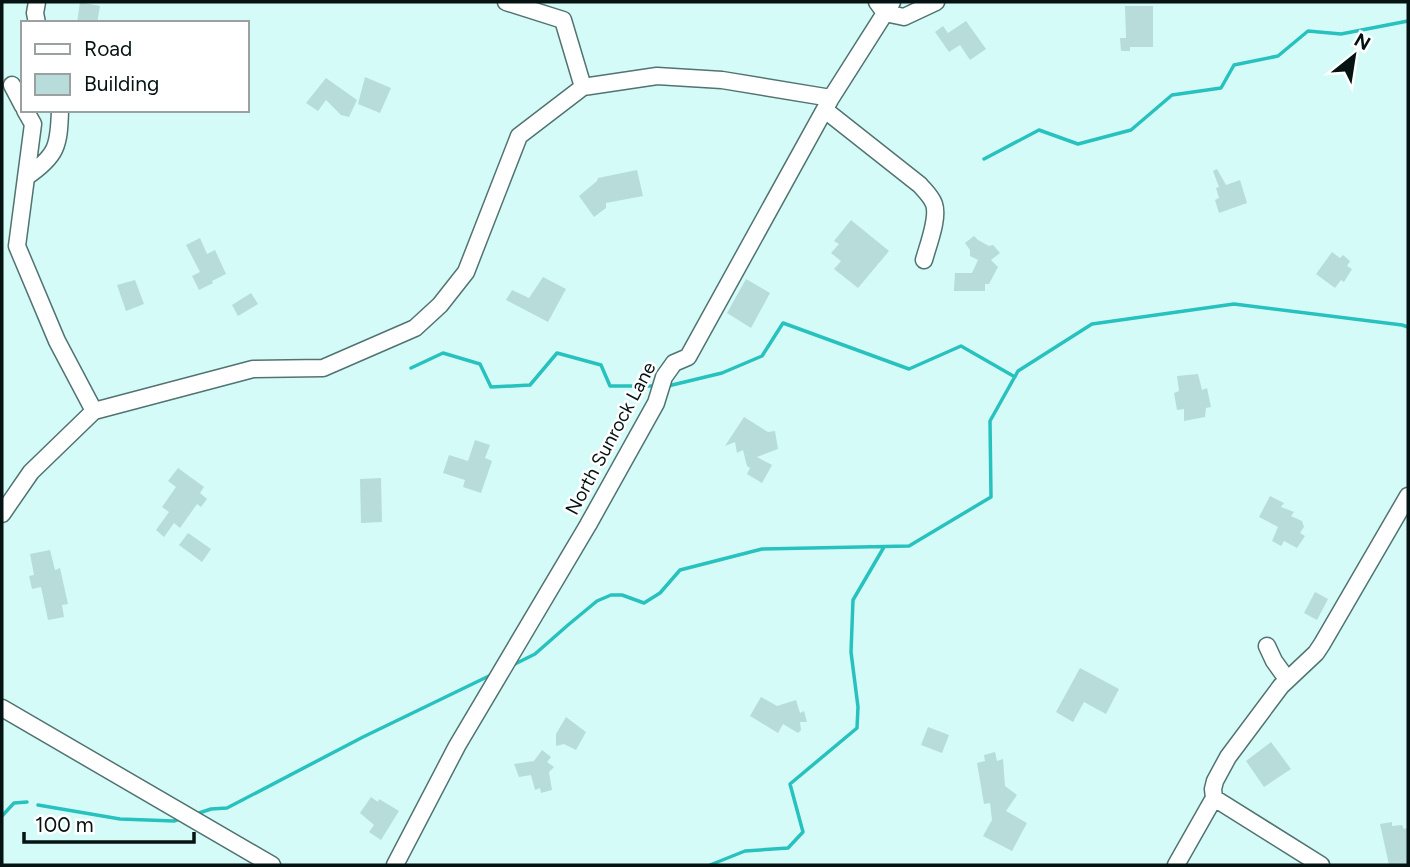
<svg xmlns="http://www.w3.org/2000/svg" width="1410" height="867" font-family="Figtree,sans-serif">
<rect width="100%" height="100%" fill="#d5fbf9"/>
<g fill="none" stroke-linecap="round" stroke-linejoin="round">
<path stroke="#28c2be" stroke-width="3.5" d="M984,159L1039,130L1078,144L1131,130L1172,95L1221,88L1234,65L1278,56L1308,31L1341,34L1408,21
M411,368L443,353L480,364L491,387L530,385L557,353L601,365L610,386H656
M668,386L722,373L762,356L783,323L909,369L961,346L1015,377
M511,666L535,654L568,625L597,601L611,595H622L644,603L660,593L680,570L762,549L909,546L991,497L990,421L1018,371L1092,324L1234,304L1402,325L1408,327
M38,805L120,819L174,821L182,818
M196,814L211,809L227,808L363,737L491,675
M2,816L14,803L27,802
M710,865L745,851L788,848L803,832L790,784L857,728L858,707L851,652L853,600L884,547"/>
</g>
<path fill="#b7dcda" d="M80,2L100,6L97,23H77Z
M1125,6H1153V47H1130V51H1121L1120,38H1126Z
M966,21L986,49L970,60L960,45L949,52L935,32L943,26L948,33Z
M365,77L391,88L380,113L358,104Z
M326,78L357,100L349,117L341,115L326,100L318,111L306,103Z
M1217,169L1226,185L1240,180L1247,203L1219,213L1215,200L1219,198L1216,188L1219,187L1213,171Z
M637,170L643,196L606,203V208L594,217L579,196L597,181L598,178Z
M851,220L889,251L858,288L834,269L841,261L831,253L839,244L834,241Z
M974,236L978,240L989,246L993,245L1000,253L991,260L998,267L989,284H985V291H954L955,273H972L978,260L970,256V250L965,243Z
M200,238L207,254L215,250L226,274L212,281L213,283L199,290L192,276L200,272L186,245Z
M1332,252L1340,258L1343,255L1350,261L1347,266L1352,269L1344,282L1341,280L1335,288L1316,274Z
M543,277L566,289L548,322L506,300L512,290L529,298Z
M746,279L770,293L751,328L727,313Z
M135,280L144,304L126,311L117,285Z
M251,293L258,304L238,316L232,305Z
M1198,374L1202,390L1207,388L1211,407L1206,408L1205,417L1184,421V409L1177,410L1174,393L1179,391L1177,376Z
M744,417L768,432L775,431L778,449L757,457L772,465L762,483L747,474L750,468L747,466L743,450L737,453L735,442L725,446Z
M475,440L490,445L485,458L492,461L481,493L463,487L465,480L443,473L449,455L468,461Z
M178,468L204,487L200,493L207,499L201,507L197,504L180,528L174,523L164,537L156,530L169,512L162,507L176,487L168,481Z
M381,478L382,522L361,523L360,479Z
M1270,496L1284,503L1281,507L1294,512L1291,516L1302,521L1304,527L1300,533L1305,536L1297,548L1284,541L1281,546L1272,541L1278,527L1259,517Z
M188,533L211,549L202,562L179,545Z
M50,550L55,570L60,568L68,604L62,605L64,617L48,620L41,587L32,589L29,576L34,575L30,554Z
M1315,592L1328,599L1317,620L1304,613Z
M1080,668L1119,689L1106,714L1084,702L1073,722L1056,712Z
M761,697L777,706L796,700L800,713L804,711L807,722H800L801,730L798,733L783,724L778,733L750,716Z
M566,717L586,732L576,750L564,744L556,746V734Z
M928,727L949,735L942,753L921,745Z
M1271,742L1291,769L1264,787L1246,761Z
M542,750L551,757L547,762L554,767L549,772L552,790L541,793L540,788L535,790L531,775L519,777L514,764L534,761Z
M995,752L997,761L1003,759L1005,786L1017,795L1006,811L1027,823L1012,851L983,836L992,820L990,803L984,804L977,763L985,761L984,755Z
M371,797L378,802L379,799L399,811L381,840L369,832L374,825L360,813Z
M1392,822V826L1402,825L1404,829L1408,828V864L1389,865L1380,824Z"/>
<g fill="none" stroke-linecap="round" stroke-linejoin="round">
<g stroke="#517371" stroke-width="19">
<path id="minor" d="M37,2L35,13L37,23
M506,2L563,20L583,87L657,76L722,80L831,98
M877,2L885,13L904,17L936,2
M12,85L23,106
M25,110L33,124L17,246L57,341L94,411
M825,110L920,185C925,191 931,196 934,204C939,218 928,245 924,260
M26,177C57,156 59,146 60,110
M2,514L31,472L94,411L253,369L323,368L415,328L440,305L466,272L519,136L583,87
M1267,646L1274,661L1287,679
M2,708L272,865
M1214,798L1213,789L1215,781L1228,757L1281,686L1316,653L1322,644L1408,496
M395,865L457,746L588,525L656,403L664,377L674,363L688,357L831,98L892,2
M1176,865L1214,798L1321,865"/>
</g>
<use href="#minor" stroke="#fff" stroke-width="16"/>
</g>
<g text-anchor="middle" stroke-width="5" stroke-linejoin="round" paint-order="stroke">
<g font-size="19" fill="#061313" stroke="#fff">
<text transform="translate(610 438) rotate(-62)" y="7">North Sunrock Lane</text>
</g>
</g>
<rect width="1410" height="867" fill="none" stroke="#061313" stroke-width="7"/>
<rect x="21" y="21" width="228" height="91" fill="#ffffff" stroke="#9ba1a1" stroke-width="2"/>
<rect x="35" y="44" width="35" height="10" fill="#ffffff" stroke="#9ba1a1" stroke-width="2"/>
<text x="84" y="56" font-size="21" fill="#061313">Road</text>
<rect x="35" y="74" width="35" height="21" fill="#b7dcda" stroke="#9ba1a1" stroke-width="2"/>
<text x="84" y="91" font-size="21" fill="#061313">Building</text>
<g transform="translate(1354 56) rotate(30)" stroke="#ffffff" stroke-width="5" paint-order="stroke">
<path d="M0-5L12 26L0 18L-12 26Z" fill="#061313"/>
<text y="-10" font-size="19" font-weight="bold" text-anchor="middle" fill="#061313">N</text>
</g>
<path d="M24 832v10h170v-10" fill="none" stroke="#061313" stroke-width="3.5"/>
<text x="35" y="832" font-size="21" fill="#061313" stroke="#ffffff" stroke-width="5" paint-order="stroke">100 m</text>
</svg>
